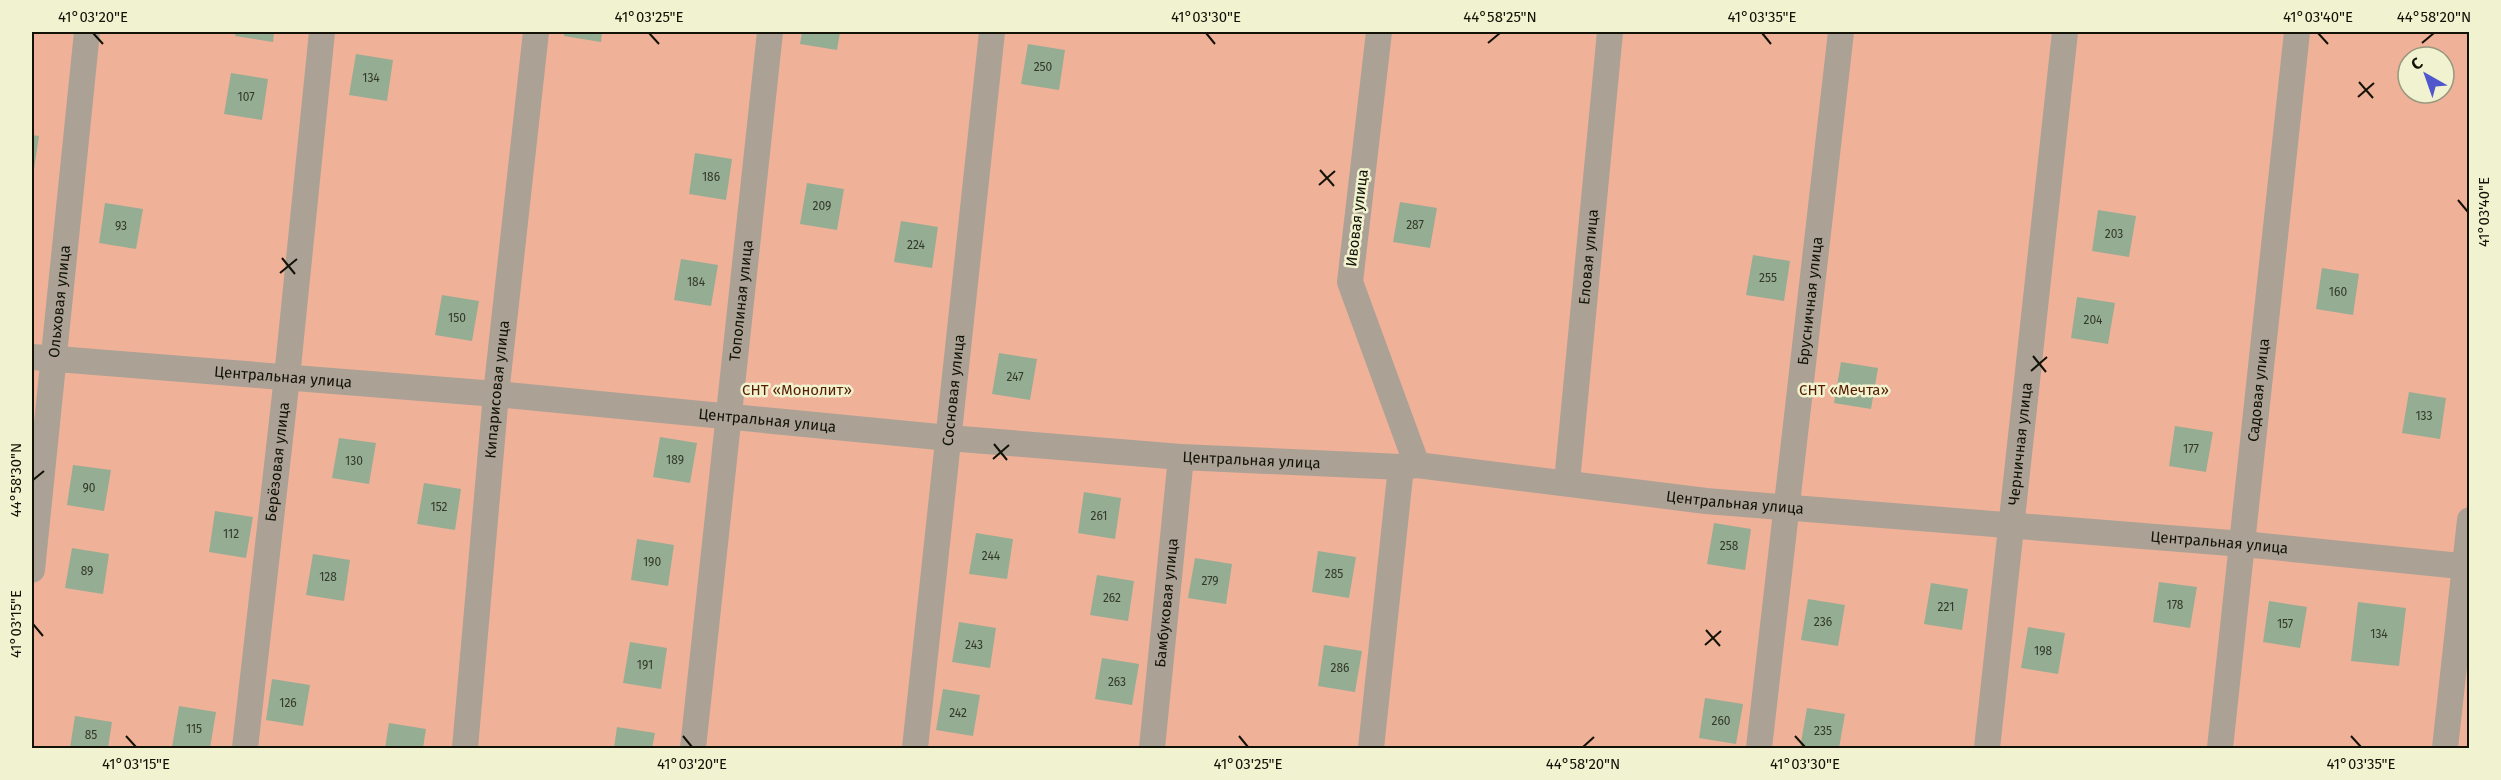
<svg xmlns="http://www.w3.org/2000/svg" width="2501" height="780" font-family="'Fira Sans',sans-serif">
<rect width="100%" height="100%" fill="#e4e5c3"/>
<path fill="#f0b199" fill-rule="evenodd" d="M32,32H2469V748H32ZM2408,57H2444V93H2408Z"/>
<path fill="#95ad93" d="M236,32H274L273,42L235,36Z
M564,32H602L601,42L564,36Z
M802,32H840L837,50L800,44Z
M1028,44L1065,50L1059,90L1021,84Z
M356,54L393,60L387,101L349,95Z
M231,73L268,79L262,120L224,114Z
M32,135L39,136L33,176H32Z
M695,153L732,159L726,200L689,194Z
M807,183L844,189L837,230L800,224Z
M1400,202L1437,208L1430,248L1393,242Z
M105,203L143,209L136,249L99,243Z
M2098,210L2136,216L2129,257L2092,251Z
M901,221L938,227L932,268L894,262Z
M1753,255L1790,261L1784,301L1746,295Z
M681,259L718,265L711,306L674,300Z
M2322,268L2359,274L2353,315L2316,309Z
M442,295L479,301L472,341L435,335Z
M2077,297L2115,303L2108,344L2071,338Z
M999,353L1037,359L1030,400L992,394Z
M1841,362L1878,368L1871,409L1834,403Z
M2409,392L2446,398L2440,439L2402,433Z
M2175,426L2213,432L2206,472L2169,466Z
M660,437L697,443L690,483L653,477Z
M339,438L376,443L369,484L332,478Z
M73,465L111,470L104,511L67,505Z
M424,483L461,489L455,530L417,524Z
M1084,492L1121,498L1115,539L1078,533Z
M215,511L253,517L246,558L209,552Z
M1714,523L1751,529L1745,570L1707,564Z
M976,533L1013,539L1007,579L969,574Z
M637,539L674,545L668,586L631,580Z
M72,548L109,554L103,594L65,588Z
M1318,551L1356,557L1349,598L1312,592Z
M313,554L350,560L344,601L306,595Z
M1195,558L1232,564L1226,604L1188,598Z
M1097,575L1134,581L1128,621L1090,615Z
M2159,582L2197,587L2190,628L2153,622Z
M1931,583L1968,589L1962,630L1924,624Z
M1808,599L1845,605L1838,646L1801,640Z
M2269,601L2307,607L2300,648L2263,642Z
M2358,602L2406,608L2399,666L2351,661Z
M959,622L996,628L990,668L952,662Z
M2028,627L2065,633L2058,674L2021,668Z
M630,642L667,648L661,689L623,683Z
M1324,645L1362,651L1355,692L1318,686Z
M1102,658L1139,664L1132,705L1095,699Z
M272,679L310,685L303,726L266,720Z
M943,689L980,695L973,736L936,730Z
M1705,698L1743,704L1736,744L1699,738Z
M179,706L216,712L210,748L172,747Z
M1807,708L1845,714L1839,748H1800Z
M75,716L112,722L108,748H70Z
M389,723L426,729L423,748H385Z
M617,727L655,733L652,748H614Z"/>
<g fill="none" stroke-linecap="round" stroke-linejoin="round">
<g stroke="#aba295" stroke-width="26">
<path d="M1379,32L1350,282L1417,465"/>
<path id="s1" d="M32,357L496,394L949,438L1181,457L1401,467L1417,465L1706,501L2243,544L2470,567"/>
<path id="s2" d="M1567,482L1610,32"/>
<path id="s3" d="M32,570L87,32"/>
<path id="s4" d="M245,748L287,377L322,32"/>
<path id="s5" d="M465,748L496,394L536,32"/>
<path id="s6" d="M693,748L770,32"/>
<path id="s7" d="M915,748L992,32"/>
<path id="s8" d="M1152,748L1181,457"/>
<path d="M1371,748L1401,467"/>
<path id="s9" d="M1759,748L1841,32"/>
<path id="s10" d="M1987,748L2065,32"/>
<path id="s11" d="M2220,748L2297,32"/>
<path d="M2445,748L2470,520"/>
</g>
</g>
<path fill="none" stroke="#121206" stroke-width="2" d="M93,33L103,44M649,33L659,44M1206,33L1215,44M1762,33L1771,44M2318,33L2328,44M1488,43L1500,33M2422,43L2434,33M2359,82L2373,98M2358,97L2374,83M1320,170L1334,186M1319,185L1335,171M2458,200L2468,212M282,258L295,274M280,273L297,259M2033,356L2046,372M2031,371L2047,357M994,444L1007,460M993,459L1009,445M33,480L44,471M33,624L43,636M1706,630L1720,646M1705,645L1721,631M126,736L136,747M683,736L692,747M1239,736L1248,747M1795,736L1805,747M2351,736L2361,747M1583,747L1594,737"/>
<g text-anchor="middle" stroke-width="5" stroke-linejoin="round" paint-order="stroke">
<g font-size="12" fill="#333929">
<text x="1043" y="71">250</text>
<text x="371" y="82">134</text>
<text x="246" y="101">107</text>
<text x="711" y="181">186</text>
<text x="822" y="210">209</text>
<text x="1415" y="229">287</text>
<text x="121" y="230">93</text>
<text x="2114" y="238">203</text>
<text x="916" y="249">224</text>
<text x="1768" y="282">255</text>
<text x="696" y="286">184</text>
<text x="2338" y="296">160</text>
<text x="457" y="322">150</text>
<text x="2093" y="324">204</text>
<text x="1015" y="381">247</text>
<text x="2424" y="420">133</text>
<text x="2191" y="453">177</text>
<text x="675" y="464">189</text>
<text x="354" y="465">130</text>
<text x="89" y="492">90</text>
<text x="439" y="511">152</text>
<text x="1099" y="520">261</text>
<text x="231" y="538">112</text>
<text x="1729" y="550">258</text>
<text x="991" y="560">244</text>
<text x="652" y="566">190</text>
<text x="87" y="575">89</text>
<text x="1334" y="578">285</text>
<text x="328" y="581">128</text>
<text x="1210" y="585">279</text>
<text x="1112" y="602">262</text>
<text x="2175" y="609">178</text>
<text x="1946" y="611">221</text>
<text x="1823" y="626">236</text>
<text x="2285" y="628">157</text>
<text x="2379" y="638">134</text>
<text x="974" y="649">243</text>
<text x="2043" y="655">198</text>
<text x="645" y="669">191</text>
<text x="1340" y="672">286</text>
<text x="1117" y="686">263</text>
<text x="288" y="707">126</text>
<text x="958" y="717">242</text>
<text x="1721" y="725">260</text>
<text x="194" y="733">115</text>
<text x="1823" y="735">235</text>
<text x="91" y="739">85</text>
</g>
<g font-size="15" fill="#121206" stroke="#f1f2cf">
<text transform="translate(1357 218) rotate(-83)" y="5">Ивовая улица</text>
<text dy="5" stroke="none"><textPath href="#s2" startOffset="226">Еловая улица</textPath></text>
<text dy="5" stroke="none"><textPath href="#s6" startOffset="450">Тополиная улица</textPath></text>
<text dy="5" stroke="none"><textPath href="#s3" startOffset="270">Ольховая улица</textPath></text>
<text dy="5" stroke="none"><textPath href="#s9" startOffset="450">Брусничная улица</textPath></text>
<text dy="5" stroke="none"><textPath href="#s1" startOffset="252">Центральная улица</textPath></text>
<text dy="5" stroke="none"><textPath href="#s5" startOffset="360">Кипарисовая улица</textPath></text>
<text dy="5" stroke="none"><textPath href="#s7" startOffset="360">Сосновая улица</textPath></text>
<text dy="5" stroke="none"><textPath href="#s11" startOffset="360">Садовая улица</textPath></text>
<text dy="5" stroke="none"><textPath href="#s1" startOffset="738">Центральная улица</textPath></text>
<text dy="5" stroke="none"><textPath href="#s10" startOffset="306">Черничная улица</textPath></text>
<text dy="5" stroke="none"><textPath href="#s1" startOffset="1224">Центральная улица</textPath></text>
<text dy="5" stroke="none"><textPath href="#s4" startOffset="288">Берёзовая улица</textPath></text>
<text dy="5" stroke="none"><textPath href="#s1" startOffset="1710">Центральная улица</textPath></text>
<text dy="5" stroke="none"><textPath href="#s1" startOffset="2196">Центральная улица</textPath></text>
<text dy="5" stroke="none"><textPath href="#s8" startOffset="146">Бамбуковая улица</textPath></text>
</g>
<g font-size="15" fill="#571e03" stroke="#f1f2cf">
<text x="797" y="395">СНТ «Монолит»</text>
<text x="1844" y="395">СНТ «Мечта»</text>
</g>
</g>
<rect width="2501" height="780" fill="none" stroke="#f1f2cf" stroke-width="66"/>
<g transform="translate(2426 75) rotate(320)"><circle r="28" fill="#f1f2cf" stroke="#98987f" stroke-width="1.5"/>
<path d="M0-4.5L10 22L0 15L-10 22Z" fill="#5057cd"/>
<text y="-9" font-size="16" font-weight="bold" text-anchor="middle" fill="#121206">С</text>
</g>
<rect x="33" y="33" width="2435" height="714" fill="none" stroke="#121206" stroke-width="2"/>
<g font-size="15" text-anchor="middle" fill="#121206">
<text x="93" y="22">41°03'20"E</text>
<text x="649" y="22">41°03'25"E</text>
<text x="1206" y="22">41°03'30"E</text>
<text x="1500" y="22">44°58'25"N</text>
<text x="1762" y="22">41°03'35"E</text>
<text x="2318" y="22">41°03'40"E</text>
<text x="2434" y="22">44°58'20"N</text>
<text transform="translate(2484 212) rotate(-90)" y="5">41°03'40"E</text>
<text transform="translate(16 480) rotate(-90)" y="5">44°58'30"N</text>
<text transform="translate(16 624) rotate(-90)" y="5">41°03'15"E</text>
<text x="136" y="769">41°03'15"E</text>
<text x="692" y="769">41°03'20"E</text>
<text x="1248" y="769">41°03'25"E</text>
<text x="1583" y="769">44°58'20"N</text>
<text x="1805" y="769">41°03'30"E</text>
<text x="2361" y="769">41°03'35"E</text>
</g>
</svg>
